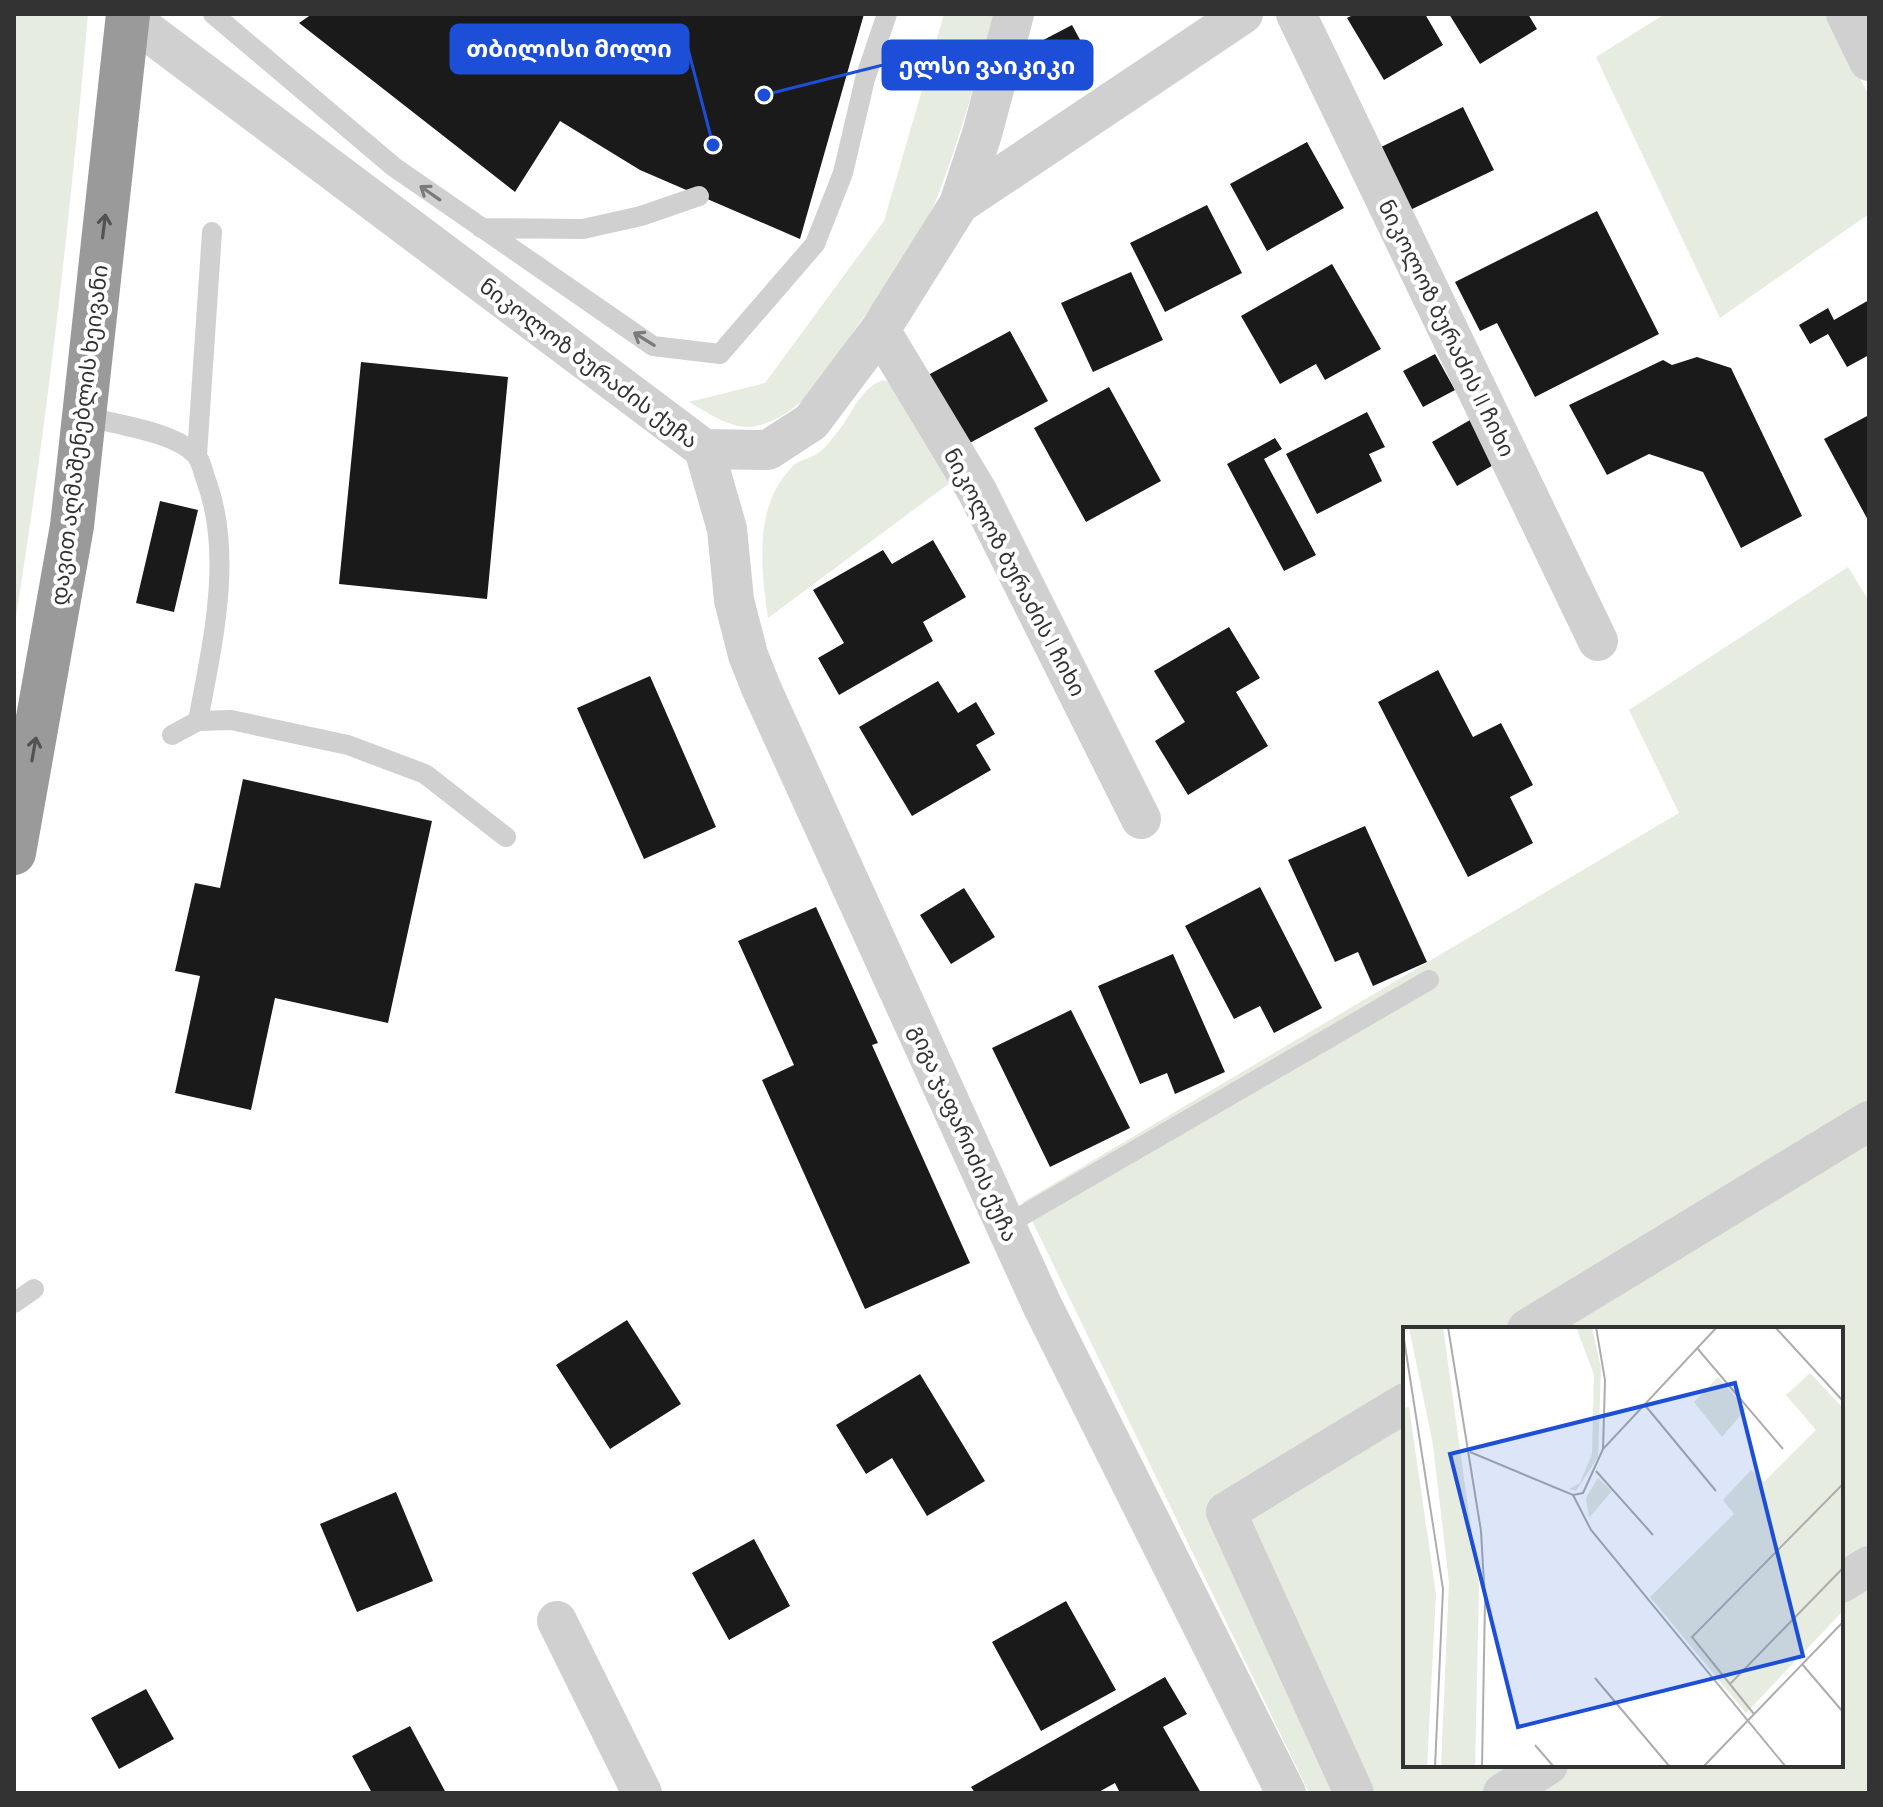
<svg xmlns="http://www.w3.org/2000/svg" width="1883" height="1807" font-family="Barlow,'Noto Sans Georgian',sans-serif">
<rect width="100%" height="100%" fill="#fff"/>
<path fill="#e6ecdf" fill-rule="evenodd" d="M14,14H88C70,219 47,425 14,629Z
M944,14H995C972,91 952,171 917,244C904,272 872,304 853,332C828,370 804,415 756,426C732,431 709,413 689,402L765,383L884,221Z
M1665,14H1828L1869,96V214L1720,318L1596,57Z
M883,380L899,384L951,482L768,618C761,567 753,506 793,466C799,460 808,459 815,455C823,451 830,441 836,434C853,414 858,390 883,380Z
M1848,567L1869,601V1793H1309L1023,1202L1679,813L1629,710ZM1405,1329H1841V1765H1405Z"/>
<path fill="#1a1a1a" d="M312,14H864L800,239L640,170L560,121L515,192L299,23Z
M1355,14H1425L1443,45L1384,80L1347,18Z
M1449,14H1528L1537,29L1480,64Z
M1072,25L1091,60L1049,82L1030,47Z
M1463,107L1494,170L1408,211L1377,149Z
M1307,142L1344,208L1267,251L1230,184Z
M1207,205L1242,273L1165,312L1130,243Z
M1597,211L1659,334L1535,397L1497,323L1480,331L1455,282Z
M1332,264L1381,349L1325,380L1316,364L1280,384L1241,316Z
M1131,272L1163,340L1093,372L1061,303Z
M1869,300V355L1847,367L1828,334L1810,344L1799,325L1828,308L1834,320Z
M1010,331L1048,401L966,445L928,375Z
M1435,354L1455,390L1423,407L1403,371Z
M1697,357L1731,368L1802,516L1741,548L1703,472L1649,454L1607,475L1569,405L1663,360L1672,365Z
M361,362L508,377L487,599L339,584Z
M1109,387L1161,481L1086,522L1034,428Z
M1367,412L1385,447L1369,454L1382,481L1317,514L1286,454Z
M1869,415V522L1824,439Z
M1470,420L1495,464L1457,486L1432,442Z
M1275,438L1282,449L1264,459L1316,555L1284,571L1227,464Z
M160,501L198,510L174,612L136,603Z
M933,540L966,597L923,622L933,641L839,695L818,658L844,643L813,590L883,550L892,564Z
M1229,627L1260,678L1236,692L1268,746L1188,795L1155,741L1185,722L1154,671Z
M1438,670L1473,737L1501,723L1533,785L1510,797L1533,843L1468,877L1378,702Z
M650,676L716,827L644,859L577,708Z
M938,681L958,713L976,702L995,734L976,745L991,770L912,816L859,727Z
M243,779L432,821L388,1023L275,998L251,1110L175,1093L200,976L175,971L195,883L220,888Z
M1365,826L1427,962L1373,986L1358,952L1335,962L1288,860Z
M1260,887L1322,1008L1274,1033L1260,1006L1234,1019L1185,926Z
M964,888L995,937L951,964L920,915Z
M816,907L878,1043L872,1045L970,1263L865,1309L762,1080L794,1065L738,941Z
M1173,954L1225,1072L1175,1094L1167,1073L1140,1084L1098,986Z
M1071,1010L1130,1128L1050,1167L992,1048Z
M627,1320L681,1404L610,1449L556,1365Z
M920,1374L985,1481L927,1516L892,1458L866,1474L836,1425Z
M396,1492L433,1581L357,1612L320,1524Z
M754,1539L790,1606L729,1640L692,1573Z
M1066,1601L1116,1690L1041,1731L992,1642Z
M1165,1677L1187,1714L1163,1727L1201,1793H1120L1115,1783L1097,1793H975L971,1787Z
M146,1689L174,1739L119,1769L91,1718Z
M410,1726L446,1793H372L352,1756Z"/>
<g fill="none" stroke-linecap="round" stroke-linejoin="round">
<path stroke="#d0d0d0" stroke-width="20" d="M213,14L394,167L653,346L720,354L815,244L843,173L865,79L887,14
M481,228L583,229L641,216L699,196
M85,416C116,425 171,431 194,453C201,459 203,472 206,480C234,555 212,645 198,721
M197,455L212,232
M172,735L198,721L231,720L348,745L425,774L506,837
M1006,1225L1429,980
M14,1303L34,1289"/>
<path stroke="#d0d0d0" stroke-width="40" d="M1296,14L1598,641
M1846,14L1869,61
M127,16L704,449L768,450L811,422L880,330L959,204L1243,14
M959,204L982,134L1014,14
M880,330L977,491L1141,819
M704,449L727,529L734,600L748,655L762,690L1042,1305L1286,1793
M1527,1329L1869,1121
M1841,1583L1869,1566
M557,1621L642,1793
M1354,1793L1226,1512L1405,1403
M1503,1793L1548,1765"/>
<path stroke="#9a9a9a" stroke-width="44" d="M14,853L72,526L128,14"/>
</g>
<defs><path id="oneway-shaft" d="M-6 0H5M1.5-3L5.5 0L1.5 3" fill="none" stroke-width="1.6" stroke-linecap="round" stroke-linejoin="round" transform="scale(2)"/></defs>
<g stroke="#7a7a7a">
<use href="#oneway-shaft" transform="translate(430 193) rotate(-145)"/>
<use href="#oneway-shaft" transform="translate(644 339) rotate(-148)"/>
</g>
<g stroke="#525252">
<use href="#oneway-shaft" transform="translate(104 226) rotate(-83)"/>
<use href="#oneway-shaft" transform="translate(34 749) rotate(-80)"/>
</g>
<g text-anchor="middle" stroke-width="8" stroke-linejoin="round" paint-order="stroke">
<g font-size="22" fill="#333" stroke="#fff">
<text transform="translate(1447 328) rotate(64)" y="8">ნიკოლოზ ბურაძის II ჩიხი</text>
<text transform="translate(589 363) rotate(37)" y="8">ნიკოლოზ ბურაძის ქუჩა</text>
<text transform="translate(79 435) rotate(-83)" y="8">დავით აღმაშენებლის ხეივანი</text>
<text transform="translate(1015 572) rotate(62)" y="8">ნიკოლოზ ბურაძის I ჩიხი</text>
<text transform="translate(964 1133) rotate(66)" y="8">გიგა ჯაფარიძის ქუჩა</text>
</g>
</g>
<g transform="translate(1403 1327)">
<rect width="440" height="440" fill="#fff"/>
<path d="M40,0L76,259L72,440H38L46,255L30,118L6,1ZM173,0H189L198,41L195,130L173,164L166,162L177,156L189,127L191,48ZM407,46L440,81V284L343,386L247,270L331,187L320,173L348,143L361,155L413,103L383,68ZM315,50L343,82L319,110L291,75ZM6,80L33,267L24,440H0V81ZM195,151L209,164L186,191L183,171Z" fill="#e6ecdf"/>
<path fill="none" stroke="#adadad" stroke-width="2" d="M45,0L78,204L82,274L79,440M193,0L202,53L200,122M372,0L440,74M0,6L40,262L32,440M294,21L380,122M241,77L313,164M67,125L170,168L180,166L200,122L314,0M193,144L250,208M170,168L188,203L383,440M399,337L440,385M192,351L267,440M327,357L440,241M351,387L289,310L440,157M132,418L151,440M300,440L440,295"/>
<path fill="#1d4ed8" fill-opacity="0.15" stroke="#1d4ed8" stroke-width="4" d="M332,56L400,329L115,400L47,127Z"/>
<rect width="440" height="440" fill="none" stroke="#333" stroke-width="4"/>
</g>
<path fill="none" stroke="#1d4ed8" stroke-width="3" d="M713 145L688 49M764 95L883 65"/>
<g fill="#1d4ed8" stroke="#fff" stroke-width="3">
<circle cx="713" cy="145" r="8"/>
<circle cx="764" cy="95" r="8"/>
</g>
<g fill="#1d4ed8" stroke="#1d4ed8" stroke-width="3">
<rect x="451" y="25" width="237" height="48" rx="8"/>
<rect x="883" y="41" width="209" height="48" rx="8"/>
</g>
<g font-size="24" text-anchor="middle" font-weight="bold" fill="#fff">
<text x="569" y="57">თბილისი მოლი</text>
<text x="987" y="74">ელსი ვაიკიკი</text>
</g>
<rect width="1883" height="1807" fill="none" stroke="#333333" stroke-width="32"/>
</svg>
